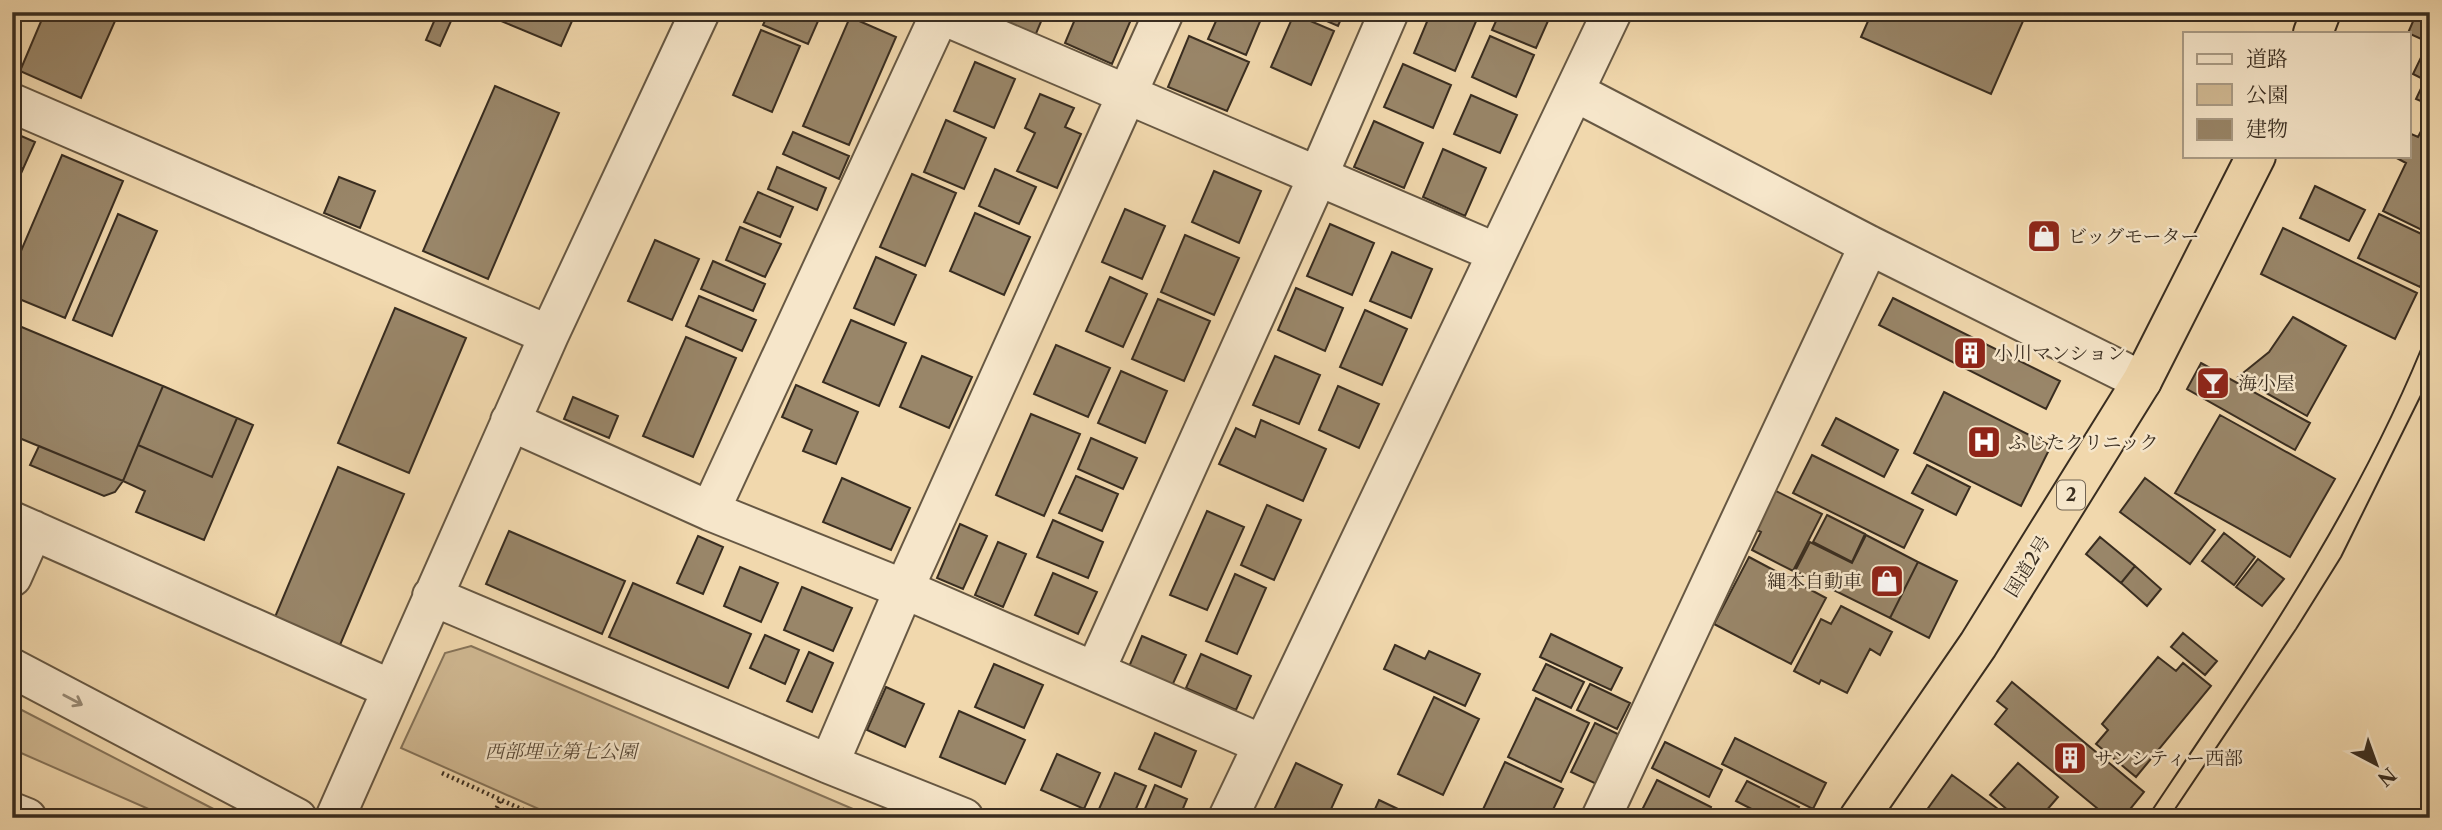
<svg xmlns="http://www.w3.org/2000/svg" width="2442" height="830" font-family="'Libre Caslon Text','Noto Serif JP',serif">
<rect width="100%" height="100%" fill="#f1d8ad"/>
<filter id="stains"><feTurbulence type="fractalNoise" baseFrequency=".00286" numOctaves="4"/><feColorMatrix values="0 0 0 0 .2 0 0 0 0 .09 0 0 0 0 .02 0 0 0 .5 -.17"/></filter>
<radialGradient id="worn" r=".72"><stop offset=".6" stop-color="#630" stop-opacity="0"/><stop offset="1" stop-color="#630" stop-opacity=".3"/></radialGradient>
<path fill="#d2bb95" stroke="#86745a" stroke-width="2" d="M471,646L874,818H559L401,748L445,653Z
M12,705L231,818H169L12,749Z"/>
<path fill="#998669" stroke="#392d20" stroke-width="2" d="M45,12H119L81,98L20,71Z
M438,12H455L440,46L426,40Z
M505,12H576L561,46L501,21Z
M769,12H822L808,44L763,25Z
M995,12H1045L1035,36L993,18Z
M1078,12H1128L1133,15L1112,64L1065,43Z
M1220,12H1264L1246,55L1208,39Z
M1306,12H1344L1338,26Z
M1431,12H1461L1477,19L1455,71L1414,53Z
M1500,12H1552L1536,48L1492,30Z
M1872,12H2027L1991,94L1861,37Z
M2417,12H2430V43L2408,33Z
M1294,14L1334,31L1311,85L1271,67Z
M850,17L896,37L849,145L803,126Z
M761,30L800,46L772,112L733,95Z
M1189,36L1249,62L1227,111L1168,87Z
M1490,36L1534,55L1516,97L1472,77Z
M2426,47L2430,49V105L2416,99L2425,80L2413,74Z
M975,62L1015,79L994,128L954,111Z
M1403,64L1451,85L1433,128L1384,107Z
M495,86L559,113L488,279L423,251Z
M1040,94L1074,108L1065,127L1081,134L1057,188L1017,171L1035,133L1025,128Z
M1471,95L1517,115L1500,153L1454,134Z
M2430,114V234L2383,211L2406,163L2393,156H2409V133L2418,137Z
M946,120L986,138L964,189L924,172Z
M1374,121L1423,143L1404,188L1354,167Z
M12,132L35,142L23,169L12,164Z
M793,132L849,156L839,179L783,154Z
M1443,149L1486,168L1465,216L1423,197Z
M62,155L123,181L65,318L12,296V272Z
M12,164L23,169L12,193Z
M777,167L826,188L817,210L768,189Z
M995,169L1036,187L1019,224L979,206Z
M1214,171L1261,191L1239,243L1192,222Z
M912,174L956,193L925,266L880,247Z
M339,177L375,191L360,228L324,213Z
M2315,186L2365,210L2349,241L2300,218Z
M758,192L793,207L780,237L744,222Z
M1125,209L1165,226L1142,279L1102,262Z
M975,213L1030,237L1004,295L950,271Z
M118,214L157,231L112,336L73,320Z
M2379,214L2430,238V268L2420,287L2358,258Z
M1330,224L1374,243L1352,295L1307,276Z
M740,227L781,244L765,277L726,260Z
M2283,228L2417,293L2395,339L2261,274Z
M1185,235L1239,258L1214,315L1161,292Z
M655,240L699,259L672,320L628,301Z
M1392,252L1432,269L1411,318L1370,301Z
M876,257L916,275L894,325L854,308Z
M713,261L765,284L753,311L701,289Z
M1110,277L1147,294L1123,347L1086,331Z
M1296,288L1343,308L1325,351L1278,330Z
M699,296L756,320L742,351L686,326Z
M1893,298L2060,381L2046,409L1879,325Z
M1158,299L1210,321L1184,381L1132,359Z
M395,308L466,338L409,473L338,443Z
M1365,310L1407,329L1382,385L1340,367Z
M2293,317L2346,346L2307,416L2238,377L2269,352Z
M851,320L906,343L879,406L823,382Z
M12,323L163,386L123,481L12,435Z
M686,337L736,358L693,457L643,436Z
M1056,345L1110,368L1088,417L1034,394Z
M922,356L972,377L949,428L900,407Z
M1275,356L1320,375L1299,424L1253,405Z
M2201,363L2310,423L2295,450L2187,389Z
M1121,371L1167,391L1145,443L1098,423Z
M796,385L858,412L836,464L803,451L812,430L782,417Z
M163,386L237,418L212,477L138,445Z
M1338,386L1379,404L1359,448L1319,430Z
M1944,392L2051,446L2021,506L1914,453Z
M573,397L618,416L609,438L564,419Z
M1031,414L1080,434L1044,516L996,495Z
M2220,415L2335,479L2290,557L2175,493Z
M237,418L253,425L204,540L136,512L145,491L123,481L138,445L212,477Z
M1836,418L1898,450L1884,477L1822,445Z
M1261,420L1326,449L1303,501L1219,464L1236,428L1255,437Z
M1091,438L1137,458L1123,489L1078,469Z
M39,446L123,481L115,492L104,496L30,465Z
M1812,455L1923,510L1904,548L1793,493Z
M1927,465L1970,487L1956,515L1912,493Z
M338,467L404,494L340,645L275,617Z
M1076,476L1118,494L1102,531L1059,513Z
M842,478L910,508L891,550L823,522Z
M2145,478L2215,530L2190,564L2120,512Z
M1774,490L1822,514L1793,571L1752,550L1761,532L1755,529Z
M1267,505L1301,520L1274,580L1241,565Z
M1207,511L1244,527L1207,610L1170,595Z
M1827,515L1865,534L1852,562L1813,542Z
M1053,520L1103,542L1088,578L1037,557Z
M960,524L987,536L963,589L937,578Z
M509,531L625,581L602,634L486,584Z
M2224,533L2255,557L2234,585L2202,561Z
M1866,535L1918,562L1890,618L1795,571L1810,542L1852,563Z
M698,536L723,547L703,594L677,583Z
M2100,537L2135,566L2121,583L2086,554Z
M998,542L1026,554L1003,607L975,595Z
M1749,557L1826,598L1791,664L1714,624Z
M2258,559L2284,579L2262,606L2236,587Z
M1918,562L1957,581L1929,638L1890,618Z
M2135,566L2161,589L2147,606L2121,583Z
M740,567L778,583L761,622L724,606Z
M1053,573L1097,592L1078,634L1035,615Z
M1235,574L1266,588L1237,654L1206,641Z
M633,583L751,634L728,688L609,637Z
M802,587L852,608L833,651L784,630Z
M1841,606L1892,632L1880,655L1870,649L1847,693L1821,680L1819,684L1794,671L1821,619L1831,624Z
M2183,633L2217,661L2205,675L2171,647Z
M1551,634L1622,668L1611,690L1540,657Z
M765,635L799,650L785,684L750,668Z
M1142,636L1186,655L1171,688L1128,669Z
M1395,645L1425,659L1429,651L1480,674L1465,706L1384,669Z
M809,652L833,663L812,712L787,701Z
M1201,654L1251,676L1236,710L1186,688Z
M2158,657L2176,671L2183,663L2211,686L2136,777L2096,744L2108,730L2102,724Z
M994,664L1043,685L1024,728L975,707Z
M1546,664L1584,682L1571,708L1533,690Z
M2012,682L2144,792L2123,818H2109L1995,724L2007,709L1997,701Z
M1590,684L1630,703L1617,729L1577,710Z
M886,687L924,704L905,747L867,730Z
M1434,697L1479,719L1443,795L1398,774Z
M1536,698L1589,723L1561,782L1508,757Z
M959,711L1025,740L1005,784L940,757Z
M1595,723L1628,739L1605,788L1571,772Z
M1155,733L1196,751L1181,787L1139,769Z
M1735,738L1826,783L1813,809L1722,764Z
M1665,742L1722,770L1709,797L1652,768Z
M1057,754L1100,773L1084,809L1041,790Z
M1505,762L1563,789L1549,818H1479Z
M1296,763L1342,785L1327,818H1285L1273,812Z
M2018,763L2058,797L2040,818H2017L1990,795Z
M1115,773L1146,786L1132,818H1095Z
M1952,775L1998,809L1992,818H1921Z
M1657,780L1711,807L1706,818H1649L1640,814Z
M1747,781L1799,807L1793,818H1769L1736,801Z
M1155,785L1187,799L1179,818H1141Z
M1379,800L1417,818H1371Z"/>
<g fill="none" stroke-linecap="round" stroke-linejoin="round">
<g stroke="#675843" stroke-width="42">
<path id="minor" d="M935,12L1497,253
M1575,92L1869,245L2142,381
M12,103L549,335
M510,421L710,511L904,589L1262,744
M710,511L941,12
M12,521L391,689
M12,577L33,530
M432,596L829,764L964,818
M12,668L297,818
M1095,671L1318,176L1389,12
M829,764L904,589L1164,12
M12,812L27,818
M335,818L549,335L700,12
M1228,818L1612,12
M1601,818L1869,245"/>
</g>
<g stroke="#392d20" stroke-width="42">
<path id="highway" d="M2313,33L2321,12
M1859,818L1978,645L2142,381L2256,156"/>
</g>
<path stroke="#392d20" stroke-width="4.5" stroke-dasharray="2 3.5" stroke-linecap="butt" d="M442,773L541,818
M492,818L501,799"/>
<use href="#minor" stroke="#f6e6ca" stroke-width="38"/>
<use href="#highway" stroke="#f1d8ad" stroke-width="38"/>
<path stroke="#392d20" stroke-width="2" d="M2147,818C2252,661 2361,505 2430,327
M2169,818L2296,629L2341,557L2430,377"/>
</g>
<defs><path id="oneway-shaft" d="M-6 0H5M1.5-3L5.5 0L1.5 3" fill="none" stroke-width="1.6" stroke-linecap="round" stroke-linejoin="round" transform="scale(1.75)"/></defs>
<use stroke="#988a75" href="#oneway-shaft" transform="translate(73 700) rotate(28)"/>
<defs>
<g id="shop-square" transform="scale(1.75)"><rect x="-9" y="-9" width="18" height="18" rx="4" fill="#8f2418" stroke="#f6e6ca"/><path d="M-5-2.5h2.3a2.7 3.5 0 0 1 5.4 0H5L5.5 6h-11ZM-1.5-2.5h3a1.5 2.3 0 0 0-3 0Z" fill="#fff"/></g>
<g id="building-square" transform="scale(1.75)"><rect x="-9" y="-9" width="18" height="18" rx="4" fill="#8f2418" stroke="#f6e6ca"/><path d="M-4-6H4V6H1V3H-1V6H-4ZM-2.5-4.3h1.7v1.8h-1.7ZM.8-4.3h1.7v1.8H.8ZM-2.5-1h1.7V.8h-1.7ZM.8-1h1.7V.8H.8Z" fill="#fff"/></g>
<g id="bar-square" transform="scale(1.75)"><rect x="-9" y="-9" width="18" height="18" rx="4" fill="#8f2418" stroke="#f6e6ca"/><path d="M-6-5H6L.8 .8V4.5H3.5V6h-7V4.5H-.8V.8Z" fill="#fff"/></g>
<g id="hospital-square" transform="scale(1.75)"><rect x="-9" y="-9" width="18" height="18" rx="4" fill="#8f2418" stroke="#f6e6ca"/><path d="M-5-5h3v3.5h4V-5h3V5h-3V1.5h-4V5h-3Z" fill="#fff"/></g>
</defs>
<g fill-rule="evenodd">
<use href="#shop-square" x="2044" y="236"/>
<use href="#building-square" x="1970" y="353"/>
<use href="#bar-square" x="2213" y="383"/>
<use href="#hospital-square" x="1984" y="442"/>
<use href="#shop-square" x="1887" y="581"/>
<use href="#building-square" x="2070" y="758"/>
</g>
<g text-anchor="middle" stroke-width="5" stroke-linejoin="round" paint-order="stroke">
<rect fill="#f6e6ca" stroke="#726453" stroke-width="2" x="2057" y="480.5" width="28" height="29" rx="5"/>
<g font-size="18" font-weight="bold" fill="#392d20">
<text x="2071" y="501">2</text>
</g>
<g font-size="19" fill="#392d20" stroke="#f6e6ca" text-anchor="start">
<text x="2068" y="243">ビッグモーター</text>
<text x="1994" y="360">小川マンション</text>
<text x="2238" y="390">海小屋</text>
<text x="2008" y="449">ふじたクリニック</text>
<text x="1862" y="588" text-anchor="end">縄本自動車</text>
<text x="2094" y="765">サンシティー西部</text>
</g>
<g font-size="19" fill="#392d20" stroke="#f6e6ca">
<text transform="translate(2027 566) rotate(-58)" y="7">国道2号</text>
</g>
<g font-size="19" font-style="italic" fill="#584937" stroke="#f6e6ca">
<text x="561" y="758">西部埋立第七公園</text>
</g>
</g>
<rect width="2442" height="830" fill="none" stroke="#f1d8ad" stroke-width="42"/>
<rect x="14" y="14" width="2414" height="802" fill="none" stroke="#392d20" stroke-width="3.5"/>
<rect x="21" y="21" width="2400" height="788" fill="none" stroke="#392d20" stroke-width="2"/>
<rect x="2183" y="32" width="228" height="126" fill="#f6e6ca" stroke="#aa9c86" stroke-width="2"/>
<rect x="2197" y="54" width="35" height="10" fill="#f6e6ca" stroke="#aa9c86" stroke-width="2"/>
<text x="2246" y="66" font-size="21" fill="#392d20">道路</text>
<rect x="2197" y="84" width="35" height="21" fill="#d2bb95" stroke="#aa9c86" stroke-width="2"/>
<text x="2246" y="102" font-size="21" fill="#392d20">公園</text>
<rect x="2197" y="119" width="35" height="21" fill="#998669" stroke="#aa9c86" stroke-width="2"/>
<text x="2246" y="136" font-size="21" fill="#392d20">建物</text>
<g transform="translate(2376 764) rotate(139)" stroke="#f6e6ca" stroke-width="5" paint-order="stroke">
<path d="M0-5L12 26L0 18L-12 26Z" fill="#392d20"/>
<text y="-10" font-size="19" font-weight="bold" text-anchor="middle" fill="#392d20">N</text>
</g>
<rect width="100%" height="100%" filter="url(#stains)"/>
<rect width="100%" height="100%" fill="url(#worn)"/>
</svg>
